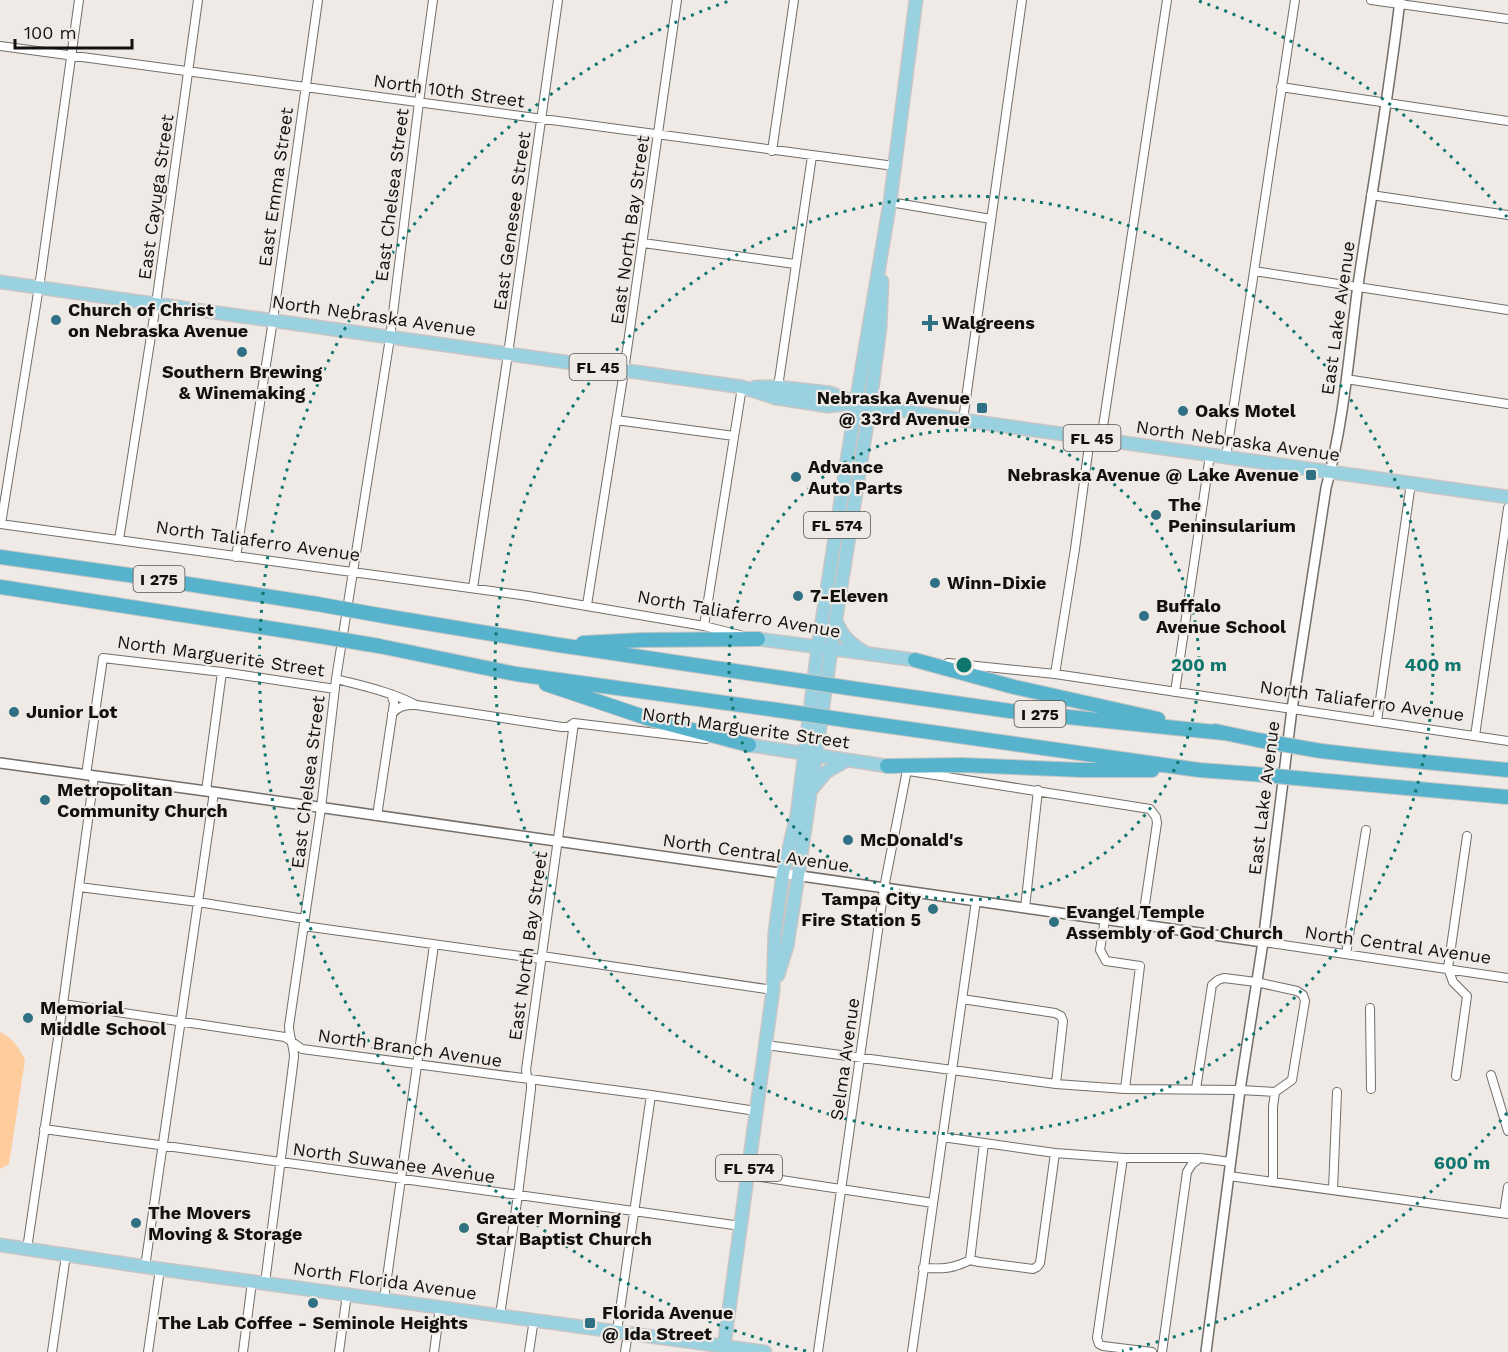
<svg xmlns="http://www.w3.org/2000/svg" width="1508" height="1352" font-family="'Work Sans',sans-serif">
<rect width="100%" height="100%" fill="#efeae5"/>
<path fill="#ffcd9d" d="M0,1032C12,1037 19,1048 25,1060L9,1164L0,1169Z"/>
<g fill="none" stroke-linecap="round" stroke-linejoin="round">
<g stroke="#726e69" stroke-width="10">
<path id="minor" d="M1371,0L1508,19
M0,46L894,166
M1281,87L1508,121
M772,151L794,0
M1371,195L1508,215
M890,202L991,219
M643,243L795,264
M1254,271L1508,310
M1346,379L1508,404
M778,387L812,156
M616,420L734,436
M963,420L1022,0
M1101,440L1167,0
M1226,457L1295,0
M0,524L528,596L704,626L740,635
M1,524L41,274L79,0
M119,540L156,304L198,0
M236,557L273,320L318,0
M473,588L508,354L558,0
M587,605L624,371L677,0
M704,626L742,387
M948,663L1055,674L1508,741
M1055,674L1075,549L1090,438
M336,679C363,686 392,692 416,705L562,727H568L574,723L706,739
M1175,692L1210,455
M392,714C398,706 405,705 415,705
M1377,721L1411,483
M1475,736L1508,508
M909,771L1150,809L1156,817L1157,823L1142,924
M86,775L103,658L222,672L335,689
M206,791L222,672
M377,816L394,703L391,694
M79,887L198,902L305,919
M1025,908L1038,790
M1105,919L1100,950L1106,961L1140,966L1125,1089
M304,926L541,959
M1263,942L1508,978
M1346,954L1366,830
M542,956L773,990
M962,999L1055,1013L1061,1016L1063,1021L1056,1084
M63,1004L285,1037L302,1049L651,1095L756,1111
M1370,1008L1371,1089
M766,1045L1056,1084L1125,1089L1240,1090L1275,1092
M1491,1075L1508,1131
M1456,1076L1467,996L1453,982L1448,968L1467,836
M1196,1089L1212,985L1218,980L1224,978L1256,982L1297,991L1303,995L1305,1001L1292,1080L1275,1092
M44,1129L741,1226
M942,1137L1055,1153L1123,1158H1200L1231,1162
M1123,1158L1097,1338L1099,1344L1103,1346L1152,1352
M748,1175L933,1203
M1229,1176L1508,1214
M1273,1181V1107L1275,1092
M1333,1190L1337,1092
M1504,1213L1508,1187
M27,1249L63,1004L94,776
M970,1260L979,1262L1033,1269L1037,1267L1040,1263L1055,1153
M145,1267L214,792
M923,1268C942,1269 953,1269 970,1260L984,1143
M265,1283L294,1057C294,1046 289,1037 289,1026L321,808L336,679L390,338L419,102L433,0
M384,1299L434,945
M500,1315L518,1195L531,1089V1080L527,1076L526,1070L574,723
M617,1331L651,1095
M52,1352L66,1255
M148,1352L160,1269
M243,1352L252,1282
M339,1352L347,1294
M434,1352L440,1307
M529,1352L534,1319
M625,1352L628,1333
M818,1352L884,888L907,770
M912,1352L976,901
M1162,1352L1187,1172L1192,1164L1200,1158"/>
</g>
<g stroke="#726e69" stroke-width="12">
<path id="tertiary" d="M0,763L206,791L1263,942
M1206,1352L1240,1090L1263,942L1292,709L1326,488C1344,422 1349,353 1358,285C1372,190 1389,95 1400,0"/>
</g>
<g stroke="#c6c6c6" stroke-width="15">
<path id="primary" d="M0,282L742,387L776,398L828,406L856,403
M755,387H778L830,393L856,403L963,420L1508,497
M836,621C842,636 851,644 864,652
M758,639L915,660
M749,745L887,766
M812,789L826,772L847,760
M778,975L787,946L798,876L833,637L870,405L880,327L882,281
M0,1245L160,1269L765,1352
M721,1352L724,1346L773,990L775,932L783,873L797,815L818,647L856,403L890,202L916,0"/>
</g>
<g stroke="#c6c6c6" stroke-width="16">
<path id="motorway" d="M0,557L136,576L317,604
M0,587L313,635
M384,616L559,645L782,678
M583,643L642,640L758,639
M379,646L516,674L777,710
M915,660L1014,687L1158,719
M546,684L650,719L749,745
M856,689L1010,711L1224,733
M852,721L1199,770L1253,774
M1215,731L1258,740
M1321,751L1383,758L1508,770
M887,766L962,765L1081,770H1152
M1317,780L1508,797"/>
</g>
<use href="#minor" stroke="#fff" stroke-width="8"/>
<use href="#tertiary" stroke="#fff" stroke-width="9"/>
<use href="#primary" stroke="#9ad1e0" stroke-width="12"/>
<use href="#motorway" stroke="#57b2cc" stroke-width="14"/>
<g stroke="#c6c6c6" stroke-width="16" stroke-linecap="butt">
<path id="motorway-bridge" d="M317,604L384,616
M313,635L379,646
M782,678L856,689
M777,710L852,721
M1258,740L1321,751
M1253,774L1317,780"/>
</g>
<use href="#motorway-bridge" stroke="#57b2cc" stroke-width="14"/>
</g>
<g fill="none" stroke="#0f766e" stroke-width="3" stroke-dasharray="3 6">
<circle cx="964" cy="665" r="235"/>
<circle cx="964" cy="665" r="469"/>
<path d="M1507 1113A704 704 0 0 1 1122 1351M806 1351A704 704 0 0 1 729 1M1199 1A704 704 0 0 1 1507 217"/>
</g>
<g fill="#2f7083" stroke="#efeae5" stroke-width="2">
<circle cx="56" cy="320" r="6"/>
<path d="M927 314h6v6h6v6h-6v6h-6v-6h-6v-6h6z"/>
<circle cx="242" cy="352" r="6"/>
<rect x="976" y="402" width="12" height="12" rx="3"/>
<circle cx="1183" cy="411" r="6"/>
<rect x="1305" y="469" width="12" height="12" rx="3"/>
<circle cx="796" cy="477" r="6"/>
<circle cx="1156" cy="515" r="6"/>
<circle cx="935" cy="583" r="6"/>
<circle cx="798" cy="596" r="6"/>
<circle cx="1144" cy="616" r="6"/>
<circle cx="14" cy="712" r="6"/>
<circle cx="45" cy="800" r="6"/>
<circle cx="848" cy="840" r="6"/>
<circle cx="933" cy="909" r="6"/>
<circle cx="1054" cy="922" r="6"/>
<circle cx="28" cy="1018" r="6"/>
<circle cx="136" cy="1223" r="6"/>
<circle cx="464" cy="1228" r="6"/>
<circle cx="313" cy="1303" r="6"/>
<rect x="584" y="1317" width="12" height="12" rx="3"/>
</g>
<g text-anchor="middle" stroke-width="4.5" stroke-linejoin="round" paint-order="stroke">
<g fill="#efeae5" stroke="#555250" stroke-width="1.5">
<rect x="569.5" y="354" width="57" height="26" rx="4.5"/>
<rect x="1063.5" y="425" width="57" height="26" rx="4.5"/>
<rect x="804" y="512" width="66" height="26" rx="4.5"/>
<rect x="133.5" y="566" width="51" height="26" rx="4.5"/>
<rect x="1014.5" y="701" width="51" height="26" rx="4.5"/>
<rect x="716" y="1155" width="66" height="26" rx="4.5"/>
</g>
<g font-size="16" font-weight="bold" fill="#131110">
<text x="598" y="373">FL 45</text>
<text x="1092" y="444">FL 45</text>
<text x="837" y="531">FL 574</text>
<text x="159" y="585">I 275</text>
<text x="1040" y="720">I 275</text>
<text x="749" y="1174">FL 574</text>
</g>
<g font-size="18" fill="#131110" stroke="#efeae5">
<text transform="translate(449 91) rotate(8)" y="6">North 10th Street</text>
<text transform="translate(276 187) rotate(-82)" y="6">East Emma Street</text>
<text transform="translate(392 195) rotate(-83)" y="6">East Chelsea Street</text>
<text transform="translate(156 197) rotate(-82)" y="6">East Cayuga Street</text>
<text transform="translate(512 221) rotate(-82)" y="6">East Genesee Street</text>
<text transform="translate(630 230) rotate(-82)" y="6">East North Bay Street</text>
<text transform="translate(374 316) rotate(8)" y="6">North Nebraska Avenue</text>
<text transform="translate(1338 318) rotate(-82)" y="6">East Lake Avenue</text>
<text transform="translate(1238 441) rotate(8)" y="6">North Nebraska Avenue</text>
<text transform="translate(258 541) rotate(8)" y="6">North Taliaferro Avenue</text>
<text transform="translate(739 614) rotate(10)" y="6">North Taliaferro Avenue</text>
<text transform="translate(221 656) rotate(8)" y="6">North Marguerite Street</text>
<text transform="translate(1362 701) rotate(8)" y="6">North Taliaferro Avenue</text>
<text transform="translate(746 728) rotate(8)" y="6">North Marguerite Street</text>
<text transform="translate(308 782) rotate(-83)" y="6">East Chelsea Street</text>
<text transform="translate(1264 798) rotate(-83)" y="6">East Lake Avenue</text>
<text transform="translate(756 853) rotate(8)" y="6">North Central Avenue</text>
<text transform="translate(1398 945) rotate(8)" y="6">North Central Avenue</text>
<text transform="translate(528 946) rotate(-82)" y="6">East North Bay Street</text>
<text transform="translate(410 1048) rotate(8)" y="6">North Branch Avenue</text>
<text transform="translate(845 1059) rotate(-82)" y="6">Selma Avenue</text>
<text transform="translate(394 1163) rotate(8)" y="6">North Suwanee Avenue</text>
<text transform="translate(385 1281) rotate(8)" y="6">North Florida Avenue</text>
</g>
<g font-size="18" font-weight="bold" fill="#131110" stroke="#efeae5" text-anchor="start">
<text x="68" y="316">Church of Christ<tspan x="68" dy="21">on Nebraska Avenue</tspan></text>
<text x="942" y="329">Walgreens</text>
<text x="242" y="378" text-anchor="middle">Southern Brewing<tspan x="242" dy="21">&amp; Winemaking</tspan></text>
<text x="970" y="404" text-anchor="end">Nebraska Avenue<tspan x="970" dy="21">@ 33rd Avenue</tspan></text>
<text x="1195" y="417">Oaks Motel</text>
<text x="808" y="473">Advance<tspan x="808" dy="21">Auto Parts</tspan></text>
<text x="1299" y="481" text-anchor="end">Nebraska Avenue @ Lake Avenue</text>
<text x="1168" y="511">The<tspan x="1168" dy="21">Peninsularium</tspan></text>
<text x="947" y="589">Winn-Dixie</text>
<text x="810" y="602">7-Eleven</text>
<text x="1156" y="612">Buffalo<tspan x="1156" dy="21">Avenue School</tspan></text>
<text x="26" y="718">Junior Lot</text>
<text x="57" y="796">Metropolitan<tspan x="57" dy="21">Community Church</tspan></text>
<text x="860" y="846">McDonald's</text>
<text x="921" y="905" text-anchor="end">Tampa City<tspan x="921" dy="21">Fire Station 5</tspan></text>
<text x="1066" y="918">Evangel Temple<tspan x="1066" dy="21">Assembly of God Church</tspan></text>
<text x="40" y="1014">Memorial<tspan x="40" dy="21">Middle School</tspan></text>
<text x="148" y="1219">The Movers<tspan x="148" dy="21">Moving &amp; Storage</tspan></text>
<text x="476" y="1224">Greater Morning<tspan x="476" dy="21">Star Baptist Church</tspan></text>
<text x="602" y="1319">Florida Avenue<tspan x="602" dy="21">@ Ida Street</tspan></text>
<text x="313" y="1329" text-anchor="middle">The Lab Coffee - Seminole Heights</text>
</g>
</g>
<circle cx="964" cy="665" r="9" fill="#0f766e" stroke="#efeae5" stroke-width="3"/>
<g font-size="18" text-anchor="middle" font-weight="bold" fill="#0f766e" stroke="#efeae5" stroke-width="4.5" stroke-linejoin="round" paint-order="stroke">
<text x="1199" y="671">200 m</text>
<text x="1433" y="671">400 m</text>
<text x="1462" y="1169">600 m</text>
</g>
<path d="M15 39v9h117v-9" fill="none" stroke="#131110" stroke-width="3"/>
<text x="24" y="39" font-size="18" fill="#131110" stroke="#efeae5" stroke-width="4.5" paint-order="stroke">100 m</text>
</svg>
